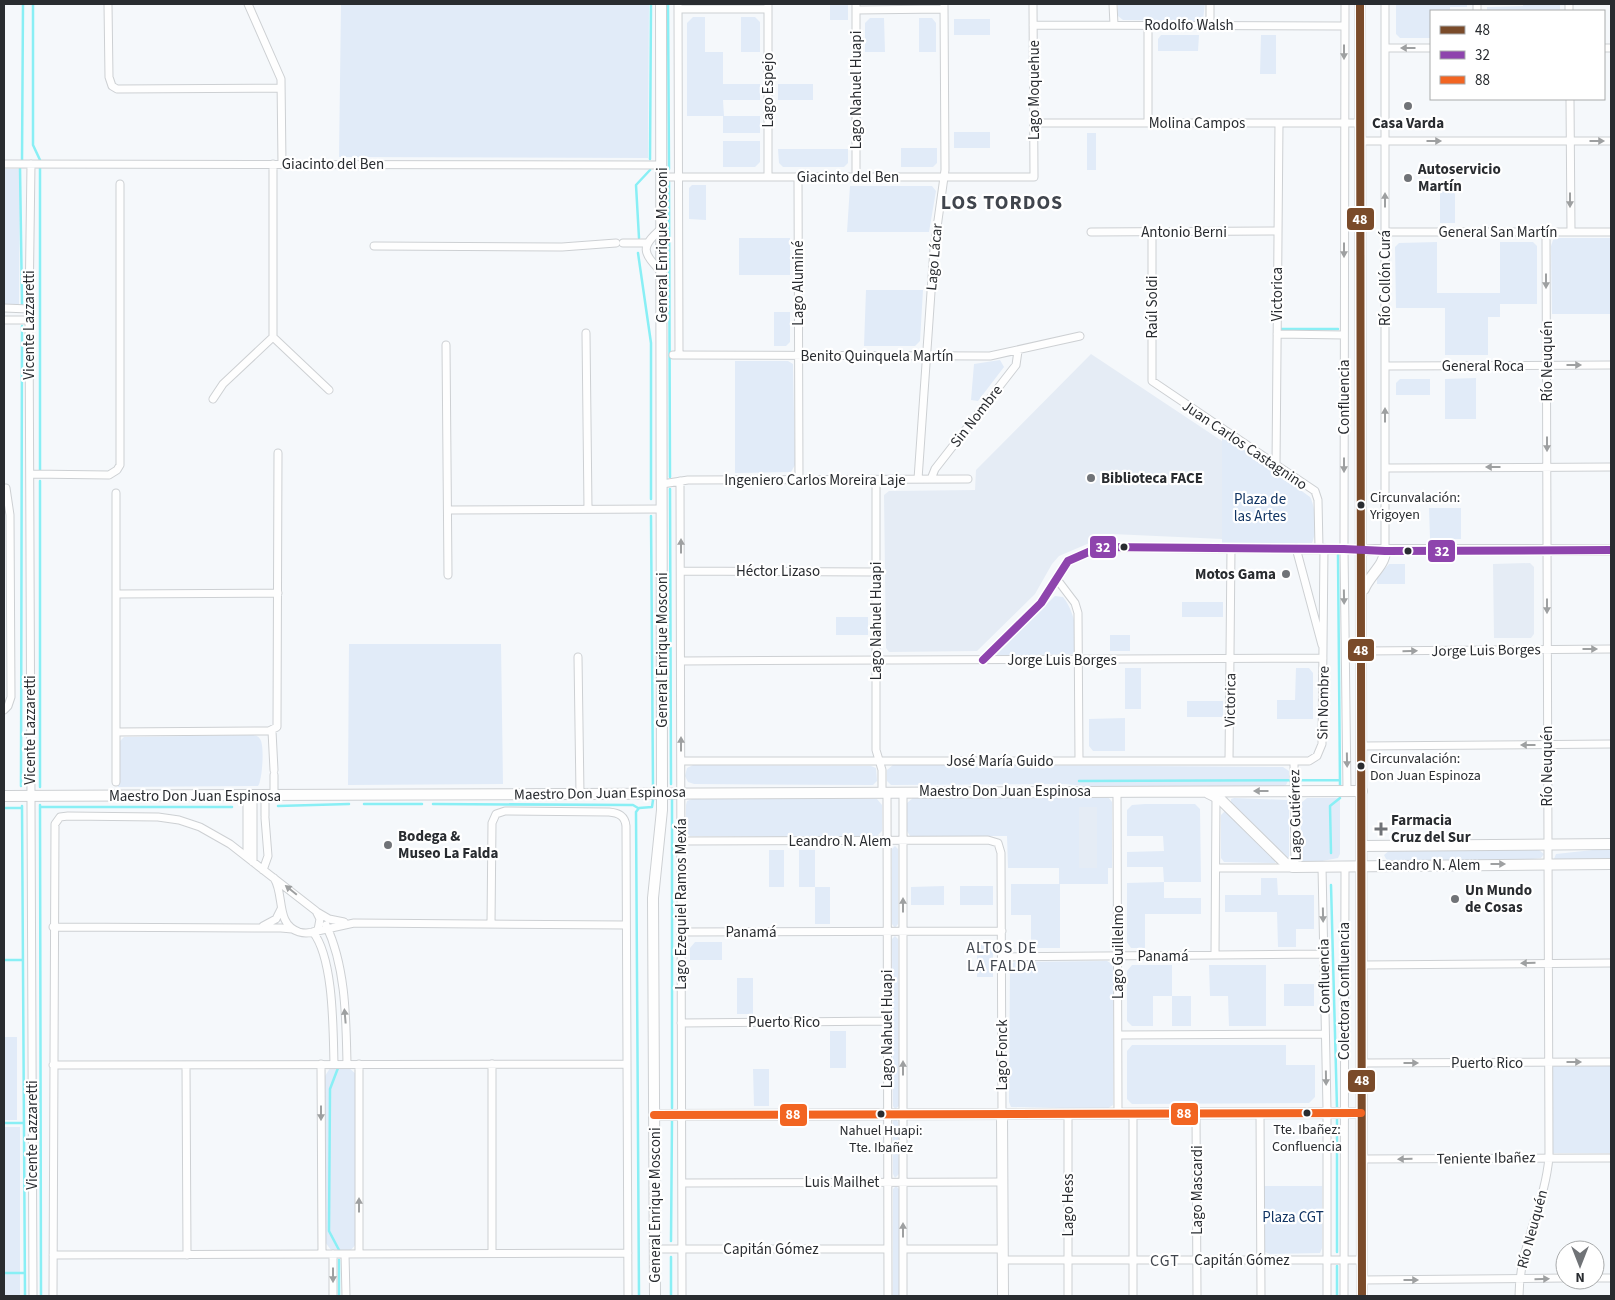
<svg xmlns="http://www.w3.org/2000/svg" width="1615" height="1300" font-family="'Source Sans 3',sans-serif">
<rect width="100%" height="100%" fill="#f5f8fb"/>
<path fill="#e5ecf5" d="M1091,354L1222,441V539L1112,534L1106,536L1059,556L1052,564L1035,594L977,651L889,652L886,648L884,495L889,491L975,490L976,470Z
M1530,563L1534,567V634L1531,638H1494L1493,564Z
M1079,807H1097V868H1079Z"/>
<path fill="#e1ebf8" fill-rule="evenodd" d="M341,4H649L648,158L339,157Z
M830,4H848V20H830Z
M1118,4H1205L1203,19L1198,21L1123,20L1118,16Z
M1396,4H1467V7H1450V11H1431V38H1400L1396,34Z
M1523,4H1560V11H1487V7L1523,6Z
M693,17H705V52H723V84H760V100H723L724,116H760V133H723V116H687V23Z
M741,17H755L760,22V52H741Z
M870,18H884L885,52H865V23Z
M919,18H932L936,23V52H919Z
M954,19H990V35H954Z
M1161,35H1199L1198,51H1158V39Z
M1261,35H1276V74H1260Z
M778,84H813V100H778Z
M954,132H990V148H954Z
M1087,133H1096V170H1087Z
M723,141H760V162L755,167H723Z
M901,148H937V163L933,167H901Z
M778,149H848V163L844,167H783L779,163Z
M4,169H20L19,305H4Z
M692,185H706V220L689,219V188Z
M850,186H932L936,191L929,232H847Z
M1440,187H1455V223H1440Z
M739,238H790V275H739Z
M1557,238H1611V314H1552L1551,246L1553,240Z
M1437,242V293H1500V242H1533L1537,246V304H1500V317H1488V355H1445V308H1396L1395,247L1399,243Z
M866,290H923L920,341L915,346H864Z
M774,312H790V342L786,346H774Z
M1000,360L1004,367L978,401L971,400L974,364Z
M735,361H788L793,364L795,465L791,472L735,473Z
M1476,378V419H1445V379Z
M1400,379H1430V395H1396V383Z
M1222,434L1310,497C1316,507 1317,533 1312,543L1222,544Z
M1429,508H1461V539H1430Z
M1389,564H1405V584H1377V577Z
M1055,596L1063,597C1074,610 1081,639 1073,654L997,656V652Z
M1182,602H1223V617H1182Z
M836,617H868V635H836Z
M1110,635H1130V651H1110Z
M349,644H501L503,784L348,785Z
M1125,668H1141V709H1125Z
M1296,668H1309L1313,673V719H1277V700H1295Z
M1187,701H1223V717H1187Z
M1125,718V751H1093L1089,746V719Z
M253,735C257,736 258,736 260,739C265,745 262,782 258,786L118,787V743L124,737Z
M894,764L1283,767L1289,771V779L1286,785L1283,786L1095,787L1065,784L891,785L887,781V770Z
M693,765L871,766L876,768L877,781L873,785L694,784L688,782L685,776L687,768Z
M913,798H1109L1112,802V868H1108V884H1060V948H1031V915H1011V884H1059V868H1008L1007,836H910L907,831V803ZM1079,807H1097V868H1079Z
M1234,798L1287,800L1289,805V859L1231,804V799Z
M1307,798H1340V854L1338,858L1312,863L1301,861V803Z
M692,799H877L882,805V831L876,837L690,836L686,832V805L687,801Z
M1145,804H1195L1200,809L1201,882H1164V898H1201V914H1145V948H1131L1127,942V883L1164,882L1163,867H1127V852L1164,851L1163,836H1127V810L1132,805Z
M1225,811L1276,860L1275,863L1224,862L1221,858V815Z
M895,846L898,849V924L895,928L892,924V849Z
M1611,848V859H1554L1556,854Z
M769,850H784V887H769Z
M799,850H815V887H830V924H815V887H799Z
M1390,850H1539L1544,854L1541,858L1515,861H1390L1386,859L1384,855Z
M1261,878H1277L1278,895H1314V929H1296V947H1278L1277,912H1225V895H1261Z
M944,886V905H911V887Z
M960,886H993V905H960Z
M895,936L898,939L899,1106L895,1109L893,1106L892,939Z
M977,941H988L993,946V977H977Z
M695,942H722V960H690V948Z
M1107,961L1112,964L1113,968V1105L1107,1109L1011,1107L1009,1102L1010,964L1015,962Z
M1132,965H1172V996H1191V1026H1172V996H1153V1026H1132L1127,1021V971Z
M1209,965H1266V1026H1229L1228,996H1210Z
M737,978H753V1014H737Z
M1284,984H1314V1006H1284Z
M830,1031H846V1068H830Z
M4,1037H17V1120H4Z
M1132,1045H1286V1065H1315V1097L1309,1103L1132,1104L1127,1099V1051Z
M1548,1062H1611V1153H1549Z
M330,1068H349L356,1074V1244L351,1250H331L325,1242V1076Z
M753,1069H769V1106H754Z
M896,1119L898,1122L899,1174L895,1178L893,1174V1121Z
M4,1127H20V1296H4Z
M896,1186L899,1189V1296H893V1189Z
M1264,1186H1322V1248L1320,1253L1270,1254L1265,1252Z"/>
<g fill="none" stroke-linecap="round" stroke-linejoin="round">
<path stroke="#89eff5" stroke-width="2.5" d="M33,4V145L40,160
M668,4L669,169
M650,159L651,4
M22,161L23,4
M20,167L22,304
M40,168V471
M669,182L670,477
M639,238L636,185L650,170
M638,253L651,343V499
M1278,329H1338
M40,481V787
M670,489L671,784
M651,516L653,787
M1338,555L1340,785
M1079,781L1340,780
M21,786L22,326
M672,800V1108
M364,804H422
M433,804L633,805L638,808
M40,805L41,1296
M22,806L25,1296
M278,806L349,804
M40,807H232
M4,808H22
M1331,853L1330,806L1340,798
M1331,885L1337,1108
M4,960H22
M338,1068L330,1089L329,1231L339,1250
M1337,1118V1252
M4,1123H23
M671,1241L672,1119
M671,1257V1296
M339,1260V1296
M1337,1266V1296
M4,1273H24
M639,1296L636,812L639,808L652,807L653,800"/>
<g stroke="#cdd0d3" stroke-width="9">
<path id="street" d="M108,4L109,77L112,86L117,89L281,88
M248,4L281,79L282,164
M678,4L679,355
M768,4V177
M856,4V177
M1113,4L1114,25
M1210,4V25
M1345,4L1344,549L1347,791
M1385,4V551
M1569,4V11
M678,9H768
M856,10L944,9
M1477,11V4
M1033,25L1345,26
M1148,25V123
M1385,48H1431
M1604,48H1611
M1570,99L1571,232
M1034,123H1360
M1361,141H1611
M4,164L661,165
M31,164L29,309L33,1296
M662,177H1034L1033,4
M798,177L799,480
M662,228C639,248 643,252 662,273
M1091,232L1277,231
M1152,232V381L1315,491L1318,500L1319,548
M1385,232H1611
M623,243H647
M374,246L562,247L616,243
M4,308L29,309
M4,320H29
M586,333L588,509
M1277,334L1344,335
M273,337L329,390
M446,345L448,575
M673,355L990,356L1080,336
M1385,366L1611,365
M213,399L223,384L273,337V164
M1276,466L1279,123
M1385,468L1611,467
M30,474L109,475L117,470L120,465V184
M918,479L934,249L945,170L944,4
M931,479L935,469L1016,365L1018,351
M876,480V750L882,770V792
M680,481L682,1296
M662,484L688,480L968,479
M116,493V782
M448,510L662,509
M1296,548L1322,645
M681,571L876,572
M1056,578L1075,603L1078,613L1079,761
M116,594L278,593
M1362,651L1611,649
M578,657L580,794
M983,660L1041,603L1068,561L1096,548L1361,550
M681,661L1323,658
M4,710L8,706L11,697L10,515L6,488
M272,731L274,770
M116,732L269,731L277,727L278,453
M1362,746L1611,744
M681,761H1309L1317,756L1322,744L1324,548
M1229,761L1231,548
M274,775V796
M1117,791L1118,1114
M887,792L888,1296
M903,792V1296
M247,796V857
M253,796V862
M265,796V816
M681,841L988,840L998,843L1001,853L1002,1114
M1322,867L1327,1109V1296
M1216,868H1295L1294,761
M263,870L268,856L265,818
M317,912L329,919L344,922
M491,924L492,823L496,814L505,811L609,812C619,813 625,816 626,826L628,1296
M326,925C346,967 346,1019 347,1064
M263,926L276,919L281,909
M53,927L281,928L292,929
M681,932L1002,931
M1215,955L1216,796
M1002,957L1324,954
M1362,965L1611,963
M681,1023L887,1021
M1118,1035L1325,1034
M1362,1063L1611,1062
M321,1064L322,1254
M334,1064C333,1031 334,959 313,932L354,923L626,925
M359,1064V1254
M492,1064V1253
M53,1065L627,1064
M186,1065L187,1255
M1196,1113L1197,1296
M1260,1113L1261,1296
M1068,1114V1296
M1133,1114V1296
M1361,1159L1611,1158
M682,1183L1003,1182
M655,1249H888
M903,1249H1003
M333,1254V1296
M345,1254L346,1296
M53,1255L628,1253
M1003,1260H1362
M1595,1278H1611
M1362,1280L1565,1278
M53,1296L55,824L60,817L68,816L158,817L179,820L200,827L230,844L316,911L320,919L318,930C312,933 306,934 299,932C275,924 285,895 274,878
M1344,1296L1345,866
M1519,1296C1519,1248 1545,1205 1549,1157L1546,232"/>
</g>
<g stroke="#cdd0d3" stroke-width="12">
<path id="secondary" d="M1361,550H1611
M1208,793L1220,799L1285,863L1293,867L1611,864
M4,796L1362,791
M1362,846L1611,844
M1002,1114L1003,1296
M654,1115L1361,1113
M655,1296L653,898L662,810L661,4"/>
</g>
<g stroke="#cdd0d3" stroke-width="12">
<path id="primary" d="M1360,4L1362,1296
M1364,589C1369,576 1385,565 1385,551"/>
</g>
<use href="#street" stroke="#fefefe" stroke-width="7"/>
<use href="#secondary" stroke="#fefefe" stroke-width="10"/>
<use href="#primary" stroke="#fefefe" stroke-width="10"/>
<g stroke="#fff" stroke-width="11">
<path id="bus-1" d="M1360,4L1362,1296"/>
</g>
<g stroke="#fff" stroke-width="11">
<path id="bus-2" d="M983,660L1041,603L1068,561L1100,547L1344,549L1385,551L1611,550"/>
</g>
<g stroke="#fff" stroke-width="11">
<path id="bus-3" d="M654,1115L1361,1113"/>
</g>
<use href="#bus-1" stroke="#7a4b2a" stroke-width="8"/>
<use href="#bus-2" stroke="#8e44ad" stroke-width="8"/>
<use href="#bus-3" stroke="#f26522" stroke-width="8"/>
</g>
<defs><path id="oneway-solid" d="M-6-.8H1V-3.2L6.5 0L1 3.2V.8H-6Z" transform="scale(1.25)"/></defs>
<g fill="#9ea0a1">
<use href="#oneway-solid" transform="translate(1408 48) rotate(180)"/>
<use href="#oneway-solid" transform="translate(1344 52) rotate(90)"/>
<use href="#oneway-solid" transform="translate(1434 141)"/>
<use href="#oneway-solid" transform="translate(1597 141)"/>
<use href="#oneway-solid" transform="translate(1385 200) rotate(-90)"/>
<use href="#oneway-solid" transform="translate(1570 200) rotate(90)"/>
<use href="#oneway-solid" transform="translate(1344 250) rotate(90)"/>
<use href="#oneway-solid" transform="translate(1546 281) rotate(90)"/>
<use href="#oneway-solid" transform="translate(1574 365)"/>
<use href="#oneway-solid" transform="translate(1385 415) rotate(-90)"/>
<use href="#oneway-solid" transform="translate(1547 444) rotate(90)"/>
<use href="#oneway-solid" transform="translate(1344 465) rotate(90)"/>
<use href="#oneway-solid" transform="translate(1493 467) rotate(180)"/>
<use href="#oneway-solid" transform="translate(681 546) rotate(-90)"/>
<use href="#oneway-solid" transform="translate(1344 597) rotate(89)"/>
<use href="#oneway-solid" transform="translate(1547 606) rotate(90)"/>
<use href="#oneway-solid" transform="translate(1590 649)"/>
<use href="#oneway-solid" transform="translate(1410 651) rotate(-1)"/>
<use href="#oneway-solid" transform="translate(681 744) rotate(-90)"/>
<use href="#oneway-solid" transform="translate(1528 745) rotate(180)"/>
<use href="#oneway-solid" transform="translate(1347 760) rotate(89)"/>
<use href="#oneway-solid" transform="translate(1261 791) rotate(180)"/>
<use href="#oneway-solid" transform="translate(1498 864)"/>
<use href="#oneway-solid" transform="translate(291 890) rotate(-141)"/>
<use href="#oneway-solid" transform="translate(903 905) rotate(-90)"/>
<use href="#oneway-solid" transform="translate(1323 915) rotate(89)"/>
<use href="#oneway-solid" transform="translate(1528 963) rotate(179)"/>
<use href="#oneway-solid" transform="translate(345 1016) rotate(-95)"/>
<use href="#oneway-solid" transform="translate(1574 1062)"/>
<use href="#oneway-solid" transform="translate(1411 1063)"/>
<use href="#oneway-solid" transform="translate(903 1068) rotate(-90)"/>
<use href="#oneway-solid" transform="translate(1326 1078) rotate(89)"/>
<use href="#oneway-solid" transform="translate(321 1113) rotate(90)"/>
<use href="#oneway-solid" transform="translate(1405 1159) rotate(179)"/>
<use href="#oneway-solid" transform="translate(359 1205) rotate(-90)"/>
<use href="#oneway-solid" transform="translate(903 1230) rotate(-90)"/>
<use href="#oneway-solid" transform="translate(333 1275) rotate(90)"/>
<use href="#oneway-solid" transform="translate(1542 1279) rotate(-1)"/>
<use href="#oneway-solid" transform="translate(1411 1280)"/>
</g>
<g fill="#707377" stroke="#fff" stroke-width="2">
<circle cx="1408" cy="106" r="5"/>
<circle cx="1408" cy="178" r="5"/>
<circle cx="1091" cy="478" r="5"/>
<circle cx="1286" cy="574" r="5"/>
<path d="M1378.5 821.5h5v5h5v5h-5v5h-5v-5h-5v-5h5z"/>
<circle cx="388" cy="845" r="5"/>
<circle cx="1455" cy="899" r="5"/>
</g>
<g fill="#292c30" stroke="#fff" stroke-width="2">
<circle cx="1361" cy="505" r="4.5"/>
<circle cx="1124" cy="547" r="4.5"/>
<circle cx="1408" cy="551" r="4.5"/>
<circle cx="1361" cy="766" r="4.5"/>
<circle cx="1307" cy="1113" r="4.5"/>
<circle cx="881" cy="1114" r="4.5"/>
</g>
<g text-anchor="middle" stroke-width="4.5" stroke-linejoin="round" paint-order="stroke">
<g font-size="14" fill="#292c30" stroke="#fff" text-anchor="start">
<text x="1370" y="502">Circunvalación:<tspan x="1370" dy="17">Yrigoyen</tspan></text>
<text x="1370" y="763">Circunvalación:<tspan x="1370" dy="17">Don Juan Espinoza</tspan></text>
<text x="1307" y="1134" text-anchor="middle">Tte. Ibañez:<tspan x="1307" dy="17">Confluencia</tspan></text>
<text x="881" y="1135" text-anchor="middle">Nahuel Huapi:<tspan x="881" dy="17">Tte. Ibañez</tspan></text>
</g>
<g font-size="15" fill="#292c30" stroke="#fff">
<text x="1189" y="30">Rodolfo Walsh</text>
<text transform="translate(768 90) rotate(-90)" y="5">Lago Espejo</text>
<text transform="translate(856 90) rotate(-90)" y="5">Lago Nahuel Huapi</text>
<text transform="translate(1034 90) rotate(-90)" y="5">Lago Moquehue</text>
<text x="1197" y="128">Molina Campos</text>
<text x="333" y="169">Giacinto del Ben</text>
<text x="848" y="182">Giacinto del Ben</text>
<text x="1184" y="237">Antonio Berni</text>
<text x="1498" y="237">General San Martín</text>
<text transform="translate(662 245) rotate(-90)" y="5">General Enrique Mosconi</text>
<text transform="translate(934 257) rotate(-85)" y="5">Lago Lácar</text>
<text transform="translate(1385 278) rotate(-90)" y="5">Río Collón Curá</text>
<text transform="translate(798 283) rotate(-90)" y="5">Lago Aluminé</text>
<text transform="translate(1277 294) rotate(-90)" y="5">Victorica</text>
<text transform="translate(1152 307) rotate(-90)" y="5">Raúl Soldi</text>
<text transform="translate(29 325) rotate(-90)" y="5">Vicente Lazzaretti</text>
<text x="877" y="361">Benito Quinquela Martín</text>
<text transform="translate(1547 361) rotate(-90)" y="5">Río Neuquén</text>
<text x="1483" y="371">General Roca</text>
<text transform="translate(1344 397) rotate(-90)" y="5">Confluencia</text>
<text transform="translate(976 416) rotate(-52)" y="5">Sin Nombre</text>
<text transform="translate(1245 445) rotate(34)" y="5">Juan Carlos Castagnino</text>
<text x="815" y="485">Ingeniero Carlos Moreira Laje</text>
<text x="778" y="576">Héctor Lizaso</text>
<text transform="translate(876 621) rotate(-90)" y="5">Lago Nahuel Huapi</text>
<text transform="translate(662 650) rotate(-90)" y="5">General Enrique Mosconi</text>
<text transform="translate(1486 650) rotate(-1)" y="5">Jorge Luis Borges</text>
<text x="1062" y="665">Jorge Luis Borges</text>
<text transform="translate(1230 700) rotate(-89)" y="5">Victorica</text>
<text transform="translate(1323 703) rotate(-89)" y="5">Sin Nombre</text>
<text transform="translate(30 730) rotate(-90)" y="5">Vicente Lazzaretti</text>
<text x="1000" y="766">José María Guido</text>
<text transform="translate(1547 766) rotate(-90)" y="5">Río Neuquén</text>
<text x="1005" y="796">Maestro Don Juan Espinosa</text>
<text transform="translate(600 793) rotate(-1)" y="5">Maestro Don Juan Espinosa</text>
<text x="195" y="801">Maestro Don Juan Espinosa</text>
<text transform="translate(1295 815) rotate(-91)" y="5">Lago Gutiérrez</text>
<text x="840" y="846">Leandro N. Alem</text>
<text x="1429" y="870">Leandro N. Alem</text>
<text transform="translate(681 904) rotate(-90)" y="5">Lago Ezequiel Ramos Mexía</text>
<text x="751" y="937">Panamá</text>
<text transform="translate(1118 952) rotate(-90)" y="5">Lago Guillelmo</text>
<text x="1163" y="961">Panamá</text>
<text transform="translate(1324 976) rotate(-91)" y="5">Confluencia</text>
<text transform="translate(1344 991) rotate(-90)" y="5">Colectora Confluencia</text>
<text x="784" y="1027">Puerto Rico</text>
<text transform="translate(887 1029) rotate(-90)" y="5">Lago Nahuel Huapi</text>
<text transform="translate(1002 1055) rotate(-90)" y="5">Lago Fonck</text>
<text x="1487" y="1068">Puerto Rico</text>
<text transform="translate(32 1135) rotate(-90)" y="5">Vicente Lazzaretti</text>
<text transform="translate(1486 1158) rotate(-1)" y="5">Teniente Ibañez</text>
<text x="842" y="1187">Luis Mailhet</text>
<text transform="translate(1197 1190) rotate(-90)" y="5">Lago Mascardi</text>
<text transform="translate(655 1205) rotate(-90)" y="5">General Enrique Mosconi</text>
<text transform="translate(1068 1205) rotate(-90)" y="5">Lago Hess</text>
<text transform="translate(1532 1229) rotate(-75)" y="5">Río Neuquén</text>
<text x="771" y="1254">Capitán Gómez</text>
<text x="1242" y="1265">Capitán Gómez</text>
</g>
<g font-size="15" font-weight="bold" fill="#292c30" stroke="#fff" text-anchor="start">
<text x="1408" y="128" text-anchor="middle">Casa Varda</text>
<text x="1418" y="174">Autoservicio<tspan x="1418" dy="17">Martín</tspan></text>
<text x="1101" y="483">Biblioteca FACE</text>
<text x="1276" y="579" text-anchor="end">Motos Gama</text>
<text x="1391" y="825">Farmacia<tspan x="1391" dy="17">Cruz del Sur</tspan></text>
<text x="398" y="841">Bodega &amp;<tspan x="398" dy="17">Museo La Falda</tspan></text>
<text x="1465" y="895">Un Mundo<tspan x="1465" dy="17">de Cosas</tspan></text>
</g>
<g font-size="15" fill="#103362" stroke="#fff">
<text x="1260" y="504">Plaza de<tspan x="1260" dy="17">las Artes</tspan></text>
<text x="1293" y="1222">Plaza CGT</text>
</g>
<g font-size="16" letter-spacing="1" fill="#40454d" stroke="#fff">
<text x="1002" y="953">ALTOS DE<tspan x="1002" dy="18">LA FALDA</tspan></text>
<text x="1165" y="1266">CGT</text>
</g>
<g font-size="20" font-weight="bold" letter-spacing="1" fill="#40454d" stroke="#fff">
<text x="1002" y="209">LOS TORDOS</text>
</g>
</g>
<g stroke="#fff" stroke-width="2">
<rect x="1346" y="207" width="29" height="24" rx="5" fill="#7a4b2a"/>
<rect x="1089" y="535" width="28" height="24" rx="5" fill="#8e44ad"/>
<rect x="1427" y="539" width="29" height="24" rx="5" fill="#8e44ad"/>
<rect x="1347" y="638" width="28" height="24" rx="5" fill="#7a4b2a"/>
<rect x="1347" y="1069" width="29" height="24" rx="5" fill="#7a4b2a"/>
<rect x="1170" y="1102" width="29" height="24" rx="5" fill="#f26522"/>
<rect x="779" y="1103" width="29" height="24" rx="5" fill="#f26522"/>
</g>
<g font-size="14" text-anchor="middle" font-weight="bold" fill="#fff">
<text x="1360" y="224">48</text>
<text x="1103" y="552">32</text>
<text x="1442" y="556">32</text>
<text x="1361" y="655">48</text>
<text x="1362" y="1085">48</text>
<text x="1184" y="1118">88</text>
<text x="793" y="1119">88</text>
</g>
<rect width="1615" height="1300" fill="none" stroke="#292c30" stroke-width="10"/>
<rect x="1430" y="10" width="175" height="90" fill="#ffffff" stroke="#a9abac"/>
<rect x="1440" y="26" width="25" height="8" fill="#7a4b2a" stroke="#a9abac"/>
<text x="1475" y="35" font-size="15" fill="#292c30">48</text>
<rect x="1440" y="51" width="25" height="8" fill="#8e44ad" stroke="#a9abac"/>
<text x="1475" y="60" font-size="15" fill="#292c30">32</text>
<rect x="1440" y="76" width="25" height="8" fill="#f26522" stroke="#a9abac"/>
<text x="1475" y="85" font-size="15" fill="#292c30">88</text>
<g transform="translate(1580 1265) rotate(180)"><circle r="24" fill="#ffffff" stroke="#a9abac"/>
<path d="M0-4L9 19L0 12L-9 19Z" fill="#707377"/>
<text y="-8" font-size="14" font-weight="bold" text-anchor="middle" fill="#292c30">N</text>
</g>
</svg>
